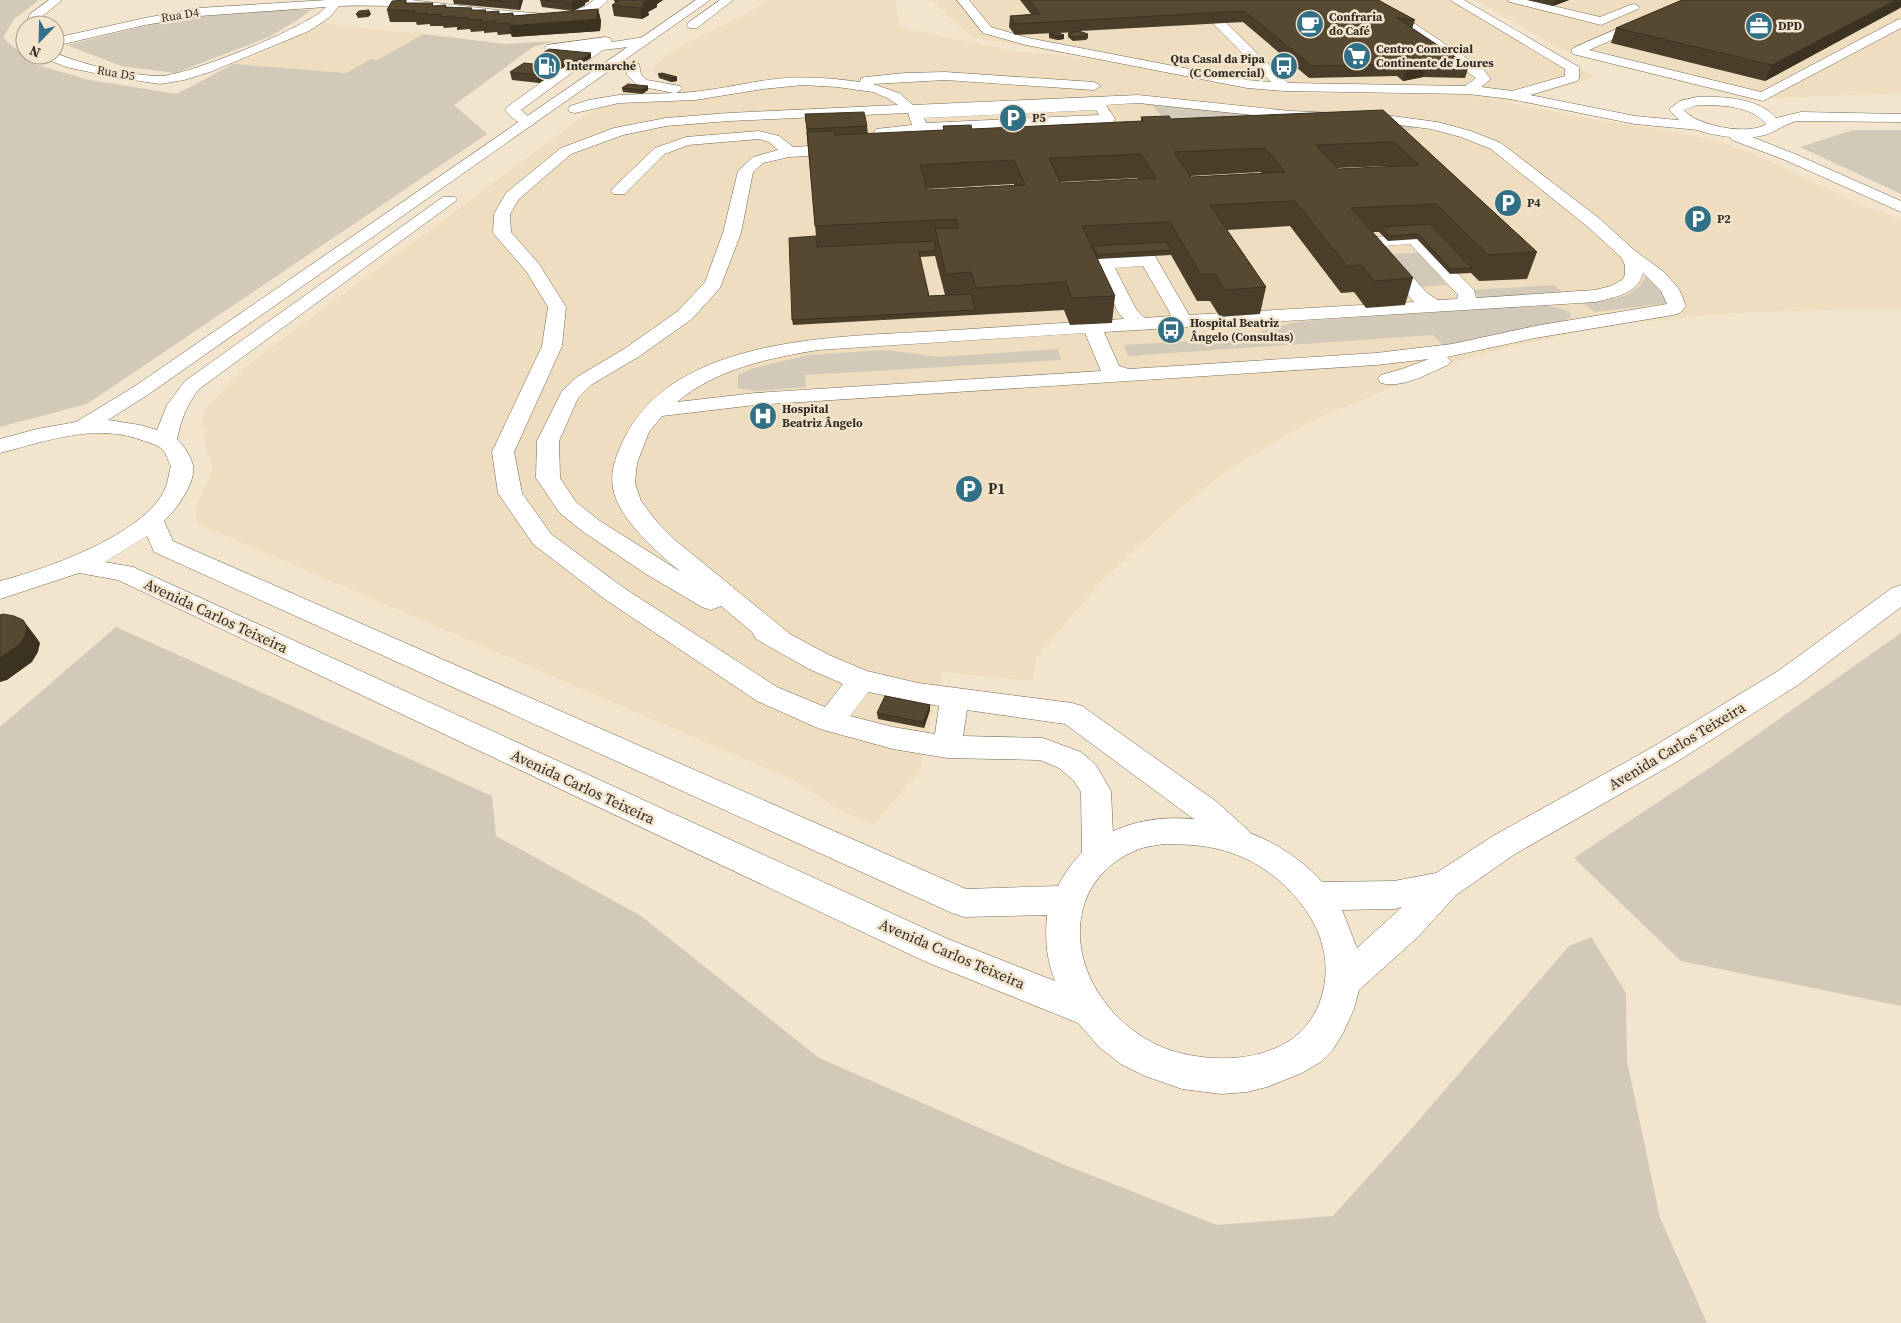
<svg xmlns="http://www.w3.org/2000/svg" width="1901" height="1323" font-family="'Source Serif 4',serif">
<rect width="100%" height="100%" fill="#f2e4cd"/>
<path fill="#eeddbe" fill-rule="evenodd" d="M769,0H895L899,27L1011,51L1089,58L971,37L932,0H1460L1594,77L1515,102L1486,98L1464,97L1500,101L1590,119L1678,132L1719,142L1754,154L1855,202L1901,220V309H1851L1732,313L1633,323L1570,334L1508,347L1448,364L1308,422L1226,471L1180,508L1101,581L1036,658L1032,681L942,672L919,772L873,824L840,810L792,779L201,525L196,517L198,500L207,485L213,467L203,437L210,429L200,428L206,410L241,370L588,113L615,102H622L633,94L623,92L676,81L663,77L659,78L651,70L660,61L679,47L745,15ZM1217,84L1265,91L1421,93L1444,95L1285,93L1239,88Z
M1475,0H1901V93L1751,99L1578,56L1557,47Z
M323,22L333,25L424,34L377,60L371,59L346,73L233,64L272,49Z"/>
<path fill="#d2c9b9" d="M0,0H39L14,19L3,38L34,64L89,80L177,94L233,64L346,73L371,59L377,60L424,34L505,44L554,41L533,47L454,105L487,134L87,404L0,427Z
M271,10H311L299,19L269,37L175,73L121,66L67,45L178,18Z
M1151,104L1364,120L1420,127L1403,132L1218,123L1163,118Z
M1853,130H1901V194L1800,147Z
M1418,253L1447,285L1421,287L1393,254Z
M1646,275L1667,297L1668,303L1595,312L1583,303C1606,301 1638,299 1646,275Z
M1554,285L1563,293L1480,298L1473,290Z
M1546,305L1565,310L1571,314V317L1564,321L1445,348L1433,335L1128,356L1124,345L1239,338L1292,323L1316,320Z
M1058,349L1061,360L805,375L806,387L755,391L738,388V375L754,368L809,355L886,350L939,357Z
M116,627L492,796L496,836L641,916L819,1058L1060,1163L1217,1225L1333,1216L1413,1127L1569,946L1591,937L1626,993L1627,1061L1660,1218L1707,1323H0V727Z
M1901,633V1006L1681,961L1574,858L1714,765Z"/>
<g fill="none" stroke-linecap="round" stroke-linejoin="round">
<g stroke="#746853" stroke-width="1">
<path id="minor" d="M49,0H62L39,19L36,25L25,26L30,14Z
M327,0H411L497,10L546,14L568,12L584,7L594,0H608C576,39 474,12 430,8C400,6 369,5 339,6L330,17L309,31L210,72L184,80L160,84L113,77L66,67L44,58L43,55H55V53C85,65 126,75 159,76C184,77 311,26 326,7L199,16L145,25L55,46V38L145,18L199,8Z
M957,0H969L991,27L1028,38L1247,80L1271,82L1215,26L1213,23L1215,20H1223L1288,83L1465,86L1476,78L1378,10L1366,0H1379L1483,69L1491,79L1481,87L1512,91L1565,76V69L1450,0H1464L1579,67V78L1577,81L1530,95L1635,116L1699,122L1704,123L1706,126L1704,129L1699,130L1635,124L1510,99L1468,94L1284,91L1247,88L1026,45L983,33Z
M1508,0H1528L1600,17L1630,5L1634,4L1640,7L1638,9L1601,25L1510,2Z
M1683,0H1699L1697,2L1589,50L1761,92L1897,20L1901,19V28L1763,101L1573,54L1571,51L1573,48Z
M606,37L610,38L612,42L645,37L651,41L645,45L603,50L521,110L535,122L533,125C523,128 511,118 505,110L507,107L583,52C570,53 554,59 545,48L547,45Z
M634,63L639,64L641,74L647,80L680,86L682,89L676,93C710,92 742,83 775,79C804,76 832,78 860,82L861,78L866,77L905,73L945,72L1094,82L1101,86L1094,90L945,80L873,84L899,93L913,105L1138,95L1290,111L1385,115L1437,122L1471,131L1501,143L1600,219L1634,250L1664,272L1679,289L1686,306L1680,313L1673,315L1535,338L1447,357L1451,361L1448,365C1429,373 1402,389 1381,383L1378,379L1381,375L1402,369L1429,359L1376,365L755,405L662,416L649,432L637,463L635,483L641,501L657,522L675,540L790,634L829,655L867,671L918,683L1072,703L1082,706L1217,802L1250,832L1255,841L1250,850L1239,854L1228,850L1195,820L1065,724L967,710L963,736L1043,738L1081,752L1096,765L1111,791L1114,857L1109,866L1098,870L1087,866L1082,857L1081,792L1074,781L1059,768L1040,760L947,758L893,749L820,729L757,701L606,600L533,544L498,493L492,452L542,346L548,307L526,271L493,233L494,214L506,193L561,148L614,128L666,118L729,113L898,105L889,99L873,92L837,87L803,85L763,89L695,100L619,103L575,113L570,112L568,109L570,106L589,100L619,95L674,93L638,86L627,75V67ZM1138,103L1290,119L1385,123L1431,129L1461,137L1491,149L1588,227L1621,257L1625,265V275L1622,280L1611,286L1595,290L1476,298L1474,290L1420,235L1414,234L1372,237L1366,238L1363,242L1414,302L1189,315L1155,256L1149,255L1104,258L1098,259L1095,263L1118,312L1124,319C1063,323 1001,327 939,331C840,337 672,335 623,441C616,456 610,471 613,488C618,519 658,553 681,572L600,521L576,502L560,478L559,441L578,398L591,385L638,357L692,319L720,288L741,233L753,172L763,163L789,157L847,154L852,152L855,149L852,146L847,144L793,147L779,136L759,131L686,137L655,148L613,188L611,191L613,194H625L665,154L688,145L759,139L769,142L778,150L753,157L738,171L723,233L705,282L678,311L624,349L577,377L562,391L537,441L536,478L559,512L582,531L646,574L702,607L711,610L721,606L752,632L756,639L809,669L843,684L825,707L777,687L624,588L551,534L522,493L514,452L562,346L566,307L539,264L511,232L510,214L519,199L571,154L623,135L666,126L729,121L908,113L912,125L876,129L874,132L876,135L881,136L920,132L1108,123L1113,122L1115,119L1106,105ZM1096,110L1099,115L926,123L924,118ZM1410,244L1458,295L1457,299L1438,300L1427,293L1385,246ZM1143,266L1169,311L1171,316L1145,318L1136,309L1115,268ZM1643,273L1661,291L1667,304L1535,326L1452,344L1376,353L1129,369L1119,366L1104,332L1596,302C1615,297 1638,294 1643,273ZM1085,333L1101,371L755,393L677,402C716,369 769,358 818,350ZM868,692L939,706L935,734L893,727L850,716Z"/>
</g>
<g stroke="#746853" stroke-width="1">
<path id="major" d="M696,0H710L149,394L108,420L140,425L157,430L167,405L185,381L443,197H455L457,200L199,389C187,404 181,420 177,439C183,444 192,458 193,466C196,483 176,510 164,521L173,541L966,889L1058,886C1108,784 1258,809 1322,882L1394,881L1436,873L1493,836L1651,748L1778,671L1892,588L1901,585V607L1798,685L1673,764L1515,854L1456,895L1418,937L1359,990L1354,1009L1343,1033L1332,1051L1322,1061L1302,1073L1267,1087L1247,1092L1221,1094L1182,1089L1145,1076L1121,1064L1099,1047L1078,1023L924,961L118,580L79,573L0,599V581C46,569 144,535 165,489C168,482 169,473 171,466C168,461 166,453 162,449C158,445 150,443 144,441C97,422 47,441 0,453V439L37,429L76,422L135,386ZM147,536L154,552L952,913L964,917L1047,915C1045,938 1046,958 1055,981L948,939L133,567L105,562ZM1163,844C1200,844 1228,847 1261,867C1283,881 1305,904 1316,928C1337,971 1323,1027 1278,1047C1246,1062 1204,1061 1170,1050C1111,1030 1064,963 1085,902C1093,878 1114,859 1137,850C1145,846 1155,846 1163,844ZM1402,907L1357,948L1342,910L1394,909Z
M720,0H733L697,28H689L687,25L689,22Z
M1697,97C1721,96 1760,98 1776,118L1801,112L1901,114V122L1797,121C1779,126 1773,136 1752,137L1795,154L1901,201V212L1785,160L1732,140L1730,137C1706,134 1683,129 1669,109L1680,101ZM1697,105C1719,105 1751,105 1766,124C1750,136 1696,126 1684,110Z"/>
</g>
<use href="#minor" fill="#fff" fill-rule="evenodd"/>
<use href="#major" fill="#fff" fill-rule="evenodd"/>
</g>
<path fill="#4a3e2a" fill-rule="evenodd" d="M406,0L407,3H433V6L446,5V7L473,10H486V12L499,11L500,14L513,13L514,16L598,9L601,21L600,31L512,37L511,34L498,35L497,32L484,33V31L471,32L470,29L457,30V27L444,28L443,26H430V24L417,25L416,22H390L387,10Z
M453,0H523L520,10L454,4Z
M540,0H589V1L585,3V5L573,11L542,7Z
M614,0H663L657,4V7L648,12L649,15L642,19L614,16L612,5L615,3Z
M1020,0H1378L1415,20L1412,29L1469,66L1465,78L1423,77L1403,81L1397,76L1309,78L1243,22L1080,31L1088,34V38L1086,40L1073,41L1068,37V33L1075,32L1058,33L1064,35V39L1057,40L1049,38V34L1053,33L1015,35L1009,27L1010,16L1031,14Z
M1527,0H1569L1553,6Z
M1900,8L1765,81L1611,43L1616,28Z
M359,11L371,14L368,17L358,18L356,14Z
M537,57L591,58L579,65L569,64L539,83L512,80L510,72L542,65L546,62L538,61Z
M658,74L677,77V81L671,82L659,78Z
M648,86V90L642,94L623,92L622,88Z
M1383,110L1537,252L1527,279L1479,281L1471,273L1450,274L1417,239L1388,241L1379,232H1373L1413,278L1405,305L1366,308L1354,292L1341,293L1290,226L1227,230L1266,287L1260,314L1220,317L1210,301H1197L1171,255L1097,259L1115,296L1112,323L1070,325L1064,310L793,325L792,320L817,247L805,114L867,126L868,134L943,130V126L972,129L1141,121V117L1171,119ZM1388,166L1389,167L1338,169L1337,168ZM1261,172V173L1191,177L1190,176ZM1138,178V179L1061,183V182ZM1014,184V185L927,190V189ZM935,256L945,295L929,296L920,257Z
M930,705V710L924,728L878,719L877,713Z"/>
<path fill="#3c3222" d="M519,0H523L520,10L518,3Z
M578,0H589V1L585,3V5L573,11L572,3Z
M648,0H663L657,4V7L648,12L649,15L642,19L640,8L642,4Z
M1556,0H1569L1553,6Z
M1896,0H1901V7L1900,8L1765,81L1772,65Z
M598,9L601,21L600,31L512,37L509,26L513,13L516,24Z
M369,10L371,14L368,17L367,14Z
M1064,35V39L1057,40L1058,36Z
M591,53V58L579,65V61Z
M568,60L569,64L539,83L537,75L552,66Z
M1427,65L1423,77L1403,81L1406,69Z
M677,77V81L671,82V78Z
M648,86V90L642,94L641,90Z
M23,620L36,637L40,643L38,652L32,662L7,680L0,682V658Z
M930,705V710L924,728L923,722Z"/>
<path fill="#564831" stroke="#3c3222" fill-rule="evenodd" d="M406,0L405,3H433L432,6L446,5L445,7L472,8L471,10H486L485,12L499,11L498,14L513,13L512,16L598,9L597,19L509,26L510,23L495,24L496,21L481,22L482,19L468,20L469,18H454L455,16L440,17L442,14L427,15L428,13L414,14L415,11L387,10L392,1Z
M490,0H519L518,3Z
M544,0H578L572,3Z
M614,0H648L642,4H647L640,8L612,5L619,1Z
M1029,0H1378L1415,20L1397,18L1469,66L1427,65L1406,69L1400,64L1312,66L1244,11L1015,24L1010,16L1040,14Z
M1682,0H1896L1772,65L1616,28Z
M369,10L367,14H356L359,11Z
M1078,31L1088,34L1086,36L1073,37L1068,33Z
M1056,32L1064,35L1058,36L1049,34Z
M549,49L591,53L579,61L568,60L553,70L552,66L542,65L552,59L537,57Z
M524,63L552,66L537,75L510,72Z
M662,73L677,77L671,78L658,74Z
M628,84L648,86L641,90L622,88Z
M1383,110L1537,252L1488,255L1436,204L1351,208L1413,278L1374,281L1361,265L1347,266L1295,201L1210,205L1266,287L1225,290L1215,274L1201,275L1170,222L1082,226L1115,296L1072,298L1066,282L976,288L971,272L946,274L935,229L959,228L956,219L815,226L807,132L834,131L835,135L944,130L943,126L971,125L972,129L1143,121L1141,117L1169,116L1171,119ZM1394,142L1419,165L1338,169L1316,145ZM1265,148L1285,172L1191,177L1174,152ZM1141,154L1156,178L1061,183L1049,158ZM1014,160L1025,185L927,190L920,165Z
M864,112L867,126L807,129L805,114Z
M1430,224L1472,268L1451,269L1418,234L1389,236L1381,227Z
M816,236L817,247L935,241V251L919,252L929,296L971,294L975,310L792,320L789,238Z
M1167,242L1171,250L1097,255L1093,246Z
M3,614L14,616L23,620L27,627L25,636L19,645L0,658V615Z
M885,696L930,705L923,722L877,713Z"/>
<defs>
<g id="cafe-disc" transform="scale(1.4375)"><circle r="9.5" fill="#317085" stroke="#f2e4cd"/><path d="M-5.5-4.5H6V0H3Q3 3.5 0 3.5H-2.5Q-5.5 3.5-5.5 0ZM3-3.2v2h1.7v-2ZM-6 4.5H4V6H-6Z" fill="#fff"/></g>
<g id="office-disc" transform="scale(1.4375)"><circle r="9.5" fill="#317085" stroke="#f2e4cd"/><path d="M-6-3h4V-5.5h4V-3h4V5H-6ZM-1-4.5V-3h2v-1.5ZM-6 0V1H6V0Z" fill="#fff"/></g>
<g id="supermarket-disc" transform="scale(1.4375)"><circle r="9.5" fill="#317085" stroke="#f2e4cd"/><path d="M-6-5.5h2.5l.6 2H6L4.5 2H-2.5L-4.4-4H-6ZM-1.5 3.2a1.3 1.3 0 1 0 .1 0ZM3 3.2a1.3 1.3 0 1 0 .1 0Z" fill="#fff"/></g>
<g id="fuel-disc" transform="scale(1.4375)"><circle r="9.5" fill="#317085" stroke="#f2e4cd"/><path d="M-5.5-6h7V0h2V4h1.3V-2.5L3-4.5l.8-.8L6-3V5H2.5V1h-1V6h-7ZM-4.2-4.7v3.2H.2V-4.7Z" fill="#fff"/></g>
<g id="bus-disc" transform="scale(1.4375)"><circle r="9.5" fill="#317085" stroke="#f2e4cd"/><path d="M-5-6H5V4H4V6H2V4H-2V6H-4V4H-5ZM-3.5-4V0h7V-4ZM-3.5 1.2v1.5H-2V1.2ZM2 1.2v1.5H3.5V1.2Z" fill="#fff"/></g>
<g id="parking-disc" transform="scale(1.4375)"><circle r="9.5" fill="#317085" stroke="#f2e4cd"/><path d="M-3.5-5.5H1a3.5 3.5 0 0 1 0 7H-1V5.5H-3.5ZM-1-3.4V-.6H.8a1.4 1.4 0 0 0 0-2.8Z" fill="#fff"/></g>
<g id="hospital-disc" transform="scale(1.4375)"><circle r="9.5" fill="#317085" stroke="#f2e4cd"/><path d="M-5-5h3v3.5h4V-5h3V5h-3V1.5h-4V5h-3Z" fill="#fff"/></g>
</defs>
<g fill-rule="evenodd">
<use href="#cafe-disc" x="1310" y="24"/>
<use href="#office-disc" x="1759" y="26"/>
<use href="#supermarket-disc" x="1357" y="56"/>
<use href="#fuel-disc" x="547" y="66"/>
<use href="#bus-disc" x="1284" y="66"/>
<use href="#parking-disc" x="1013" y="118"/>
<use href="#parking-disc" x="1508" y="203"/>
<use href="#parking-disc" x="1698" y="219"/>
<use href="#bus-disc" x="1171" y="330"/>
<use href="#hospital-disc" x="763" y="416"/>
<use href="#parking-disc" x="969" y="489"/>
</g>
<g text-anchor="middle" stroke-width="5" stroke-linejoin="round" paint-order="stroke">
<g font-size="12" fill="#332e25" stroke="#f2e4cd">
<text transform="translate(180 15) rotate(-9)" y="4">Rua D4</text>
<text transform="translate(116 73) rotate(10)" y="4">Rua D5</text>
</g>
<g font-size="12" font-weight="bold" fill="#332e25" stroke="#f2e4cd" text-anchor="start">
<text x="1329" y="21">Confraria<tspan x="1329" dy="14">do Café</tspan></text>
<text x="1778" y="30">DPD</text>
<text x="1376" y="53">Centro Comercial<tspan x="1376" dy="14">Continente de Loures</tspan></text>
<text x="1265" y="63" text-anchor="end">Qta Casal da Pipa<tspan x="1265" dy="14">(C Comercial)</tspan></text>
<text x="566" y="70">Intermarché</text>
<text x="1032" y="122">P5</text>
<text x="1527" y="207">P4</text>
<text x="1717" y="223">P2</text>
<text x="1190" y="327">Hospital Beatriz<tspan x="1190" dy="14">Ângelo (Consultas)</tspan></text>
<text x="782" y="413">Hospital<tspan x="782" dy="14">Beatriz Ângelo</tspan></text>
</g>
<g font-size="15" font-weight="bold" fill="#332e25" stroke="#f2e4cd" text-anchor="start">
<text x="988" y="494">P1</text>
</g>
<g font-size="15" fill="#332e25" stroke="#f2e4cd">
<text transform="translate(216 616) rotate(25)" y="5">Avenida Carlos Teixeira</text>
<text transform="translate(1677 746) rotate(-31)" y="5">Avenida Carlos Teixeira</text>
<text transform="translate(583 787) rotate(25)" y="5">Avenida Carlos Teixeira</text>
<text transform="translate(952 954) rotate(23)" y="5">Avenida Carlos Teixeira</text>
</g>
</g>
<g transform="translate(40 40) rotate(203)"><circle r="24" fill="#f2e4cd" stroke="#a69b8a"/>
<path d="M0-4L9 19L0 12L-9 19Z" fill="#317085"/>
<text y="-8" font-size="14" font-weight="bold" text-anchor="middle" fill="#332e25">N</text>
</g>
</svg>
